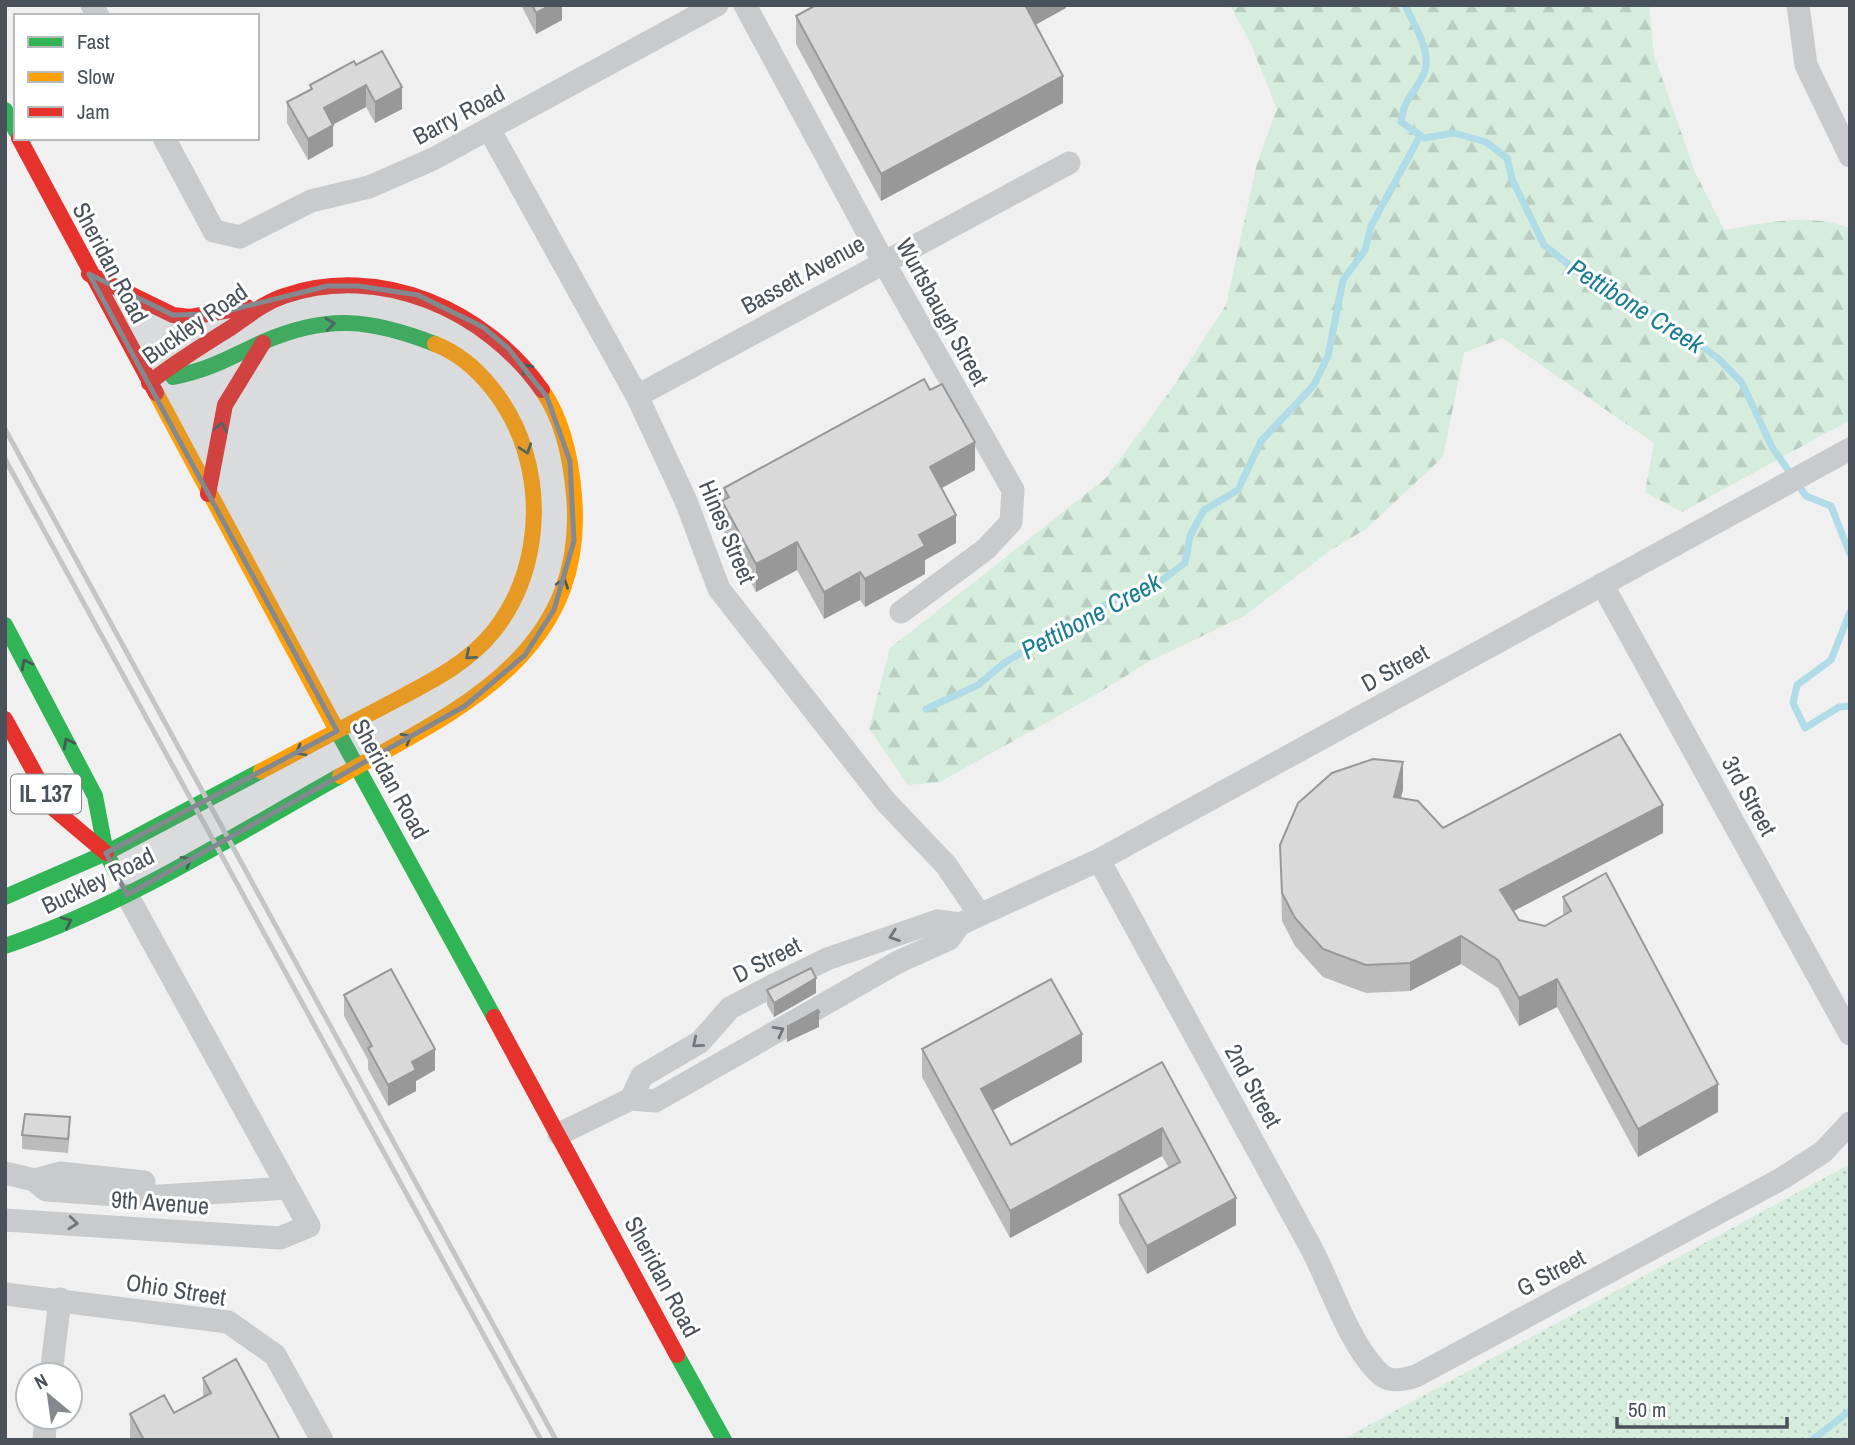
<svg xmlns="http://www.w3.org/2000/svg" width="1855" height="1445" font-family="'Archivo Narrow',sans-serif">
<defs>
<pattern id="grass-dots" width="8" height="8" patternUnits="userSpaceOnUse" patternTransform="scale(1.75)"><rect width="8" height="8" fill="#d6edde"/><path d="M2 2h.1M6 6h.1" fill="none" stroke="#b9cdc1" stroke-width="1.8" stroke-linecap="round"/></pattern>
<pattern id="forest-firs" width="22" height="20" patternUnits="userSpaceOnUse" patternTransform="scale(1.75)"><rect width="22" height="20" fill="#d6edde"/><path d="M5 1l3.5 6h-7zM16 11l3.5 6h-7z" fill="#b9cdc1"/></pattern>
</defs>
<rect width="100%" height="100%" fill="#f0f0f0"/>
<path fill="url(#grass-dots)" d="M1850,1164V1440H1342L1369,1425Z"/>
<path fill="url(#forest-firs)" d="M1230,5H1649L1654,55L1695,172L1724,230C1769,223 1805,212 1850,228V420L1682,512L1645,492L1654,443L1502,338L1464,353L1443,457L1366,529L1331,550L1244,616L1150,661L1097,694L940,782L908,785L869,729L890,648L1105,479L1171,390L1226,305L1257,163L1277,109L1250,42Z"/>
<g fill="none" stroke-linecap="round" stroke-linejoin="round">
<path stroke="#afdce7" stroke-width="7" d="M1405,5C1413,23 1433,53 1424,73C1415,94 1405,95 1401,122L1424,138L1454,133L1486,142L1507,158L1512,179L1544,245L1593,284L1661,317L1719,359L1742,383L1772,447L1806,496L1831,506L1850,554
M1850,612L1831,660L1797,685L1793,703L1805,728L1839,707L1850,706
M926,709L978,685L1004,663L1080,618L1128,593L1154,586L1185,563L1190,536L1204,510L1238,490L1261,441L1314,385L1328,356L1343,280L1365,250L1371,226L1420,136
M1812,1440L1850,1411"/>
<path stroke="#c8cacb" stroke-width="23" d="M92,5L98,16
M745,5L883,261L1013,490L1011,522L986,549L901,612
M1798,5L1806,65L1850,156
M489,129L637,396L686,501L719,589L886,802L946,865L980,915
M164,138L214,231L240,237L311,201L369,187L433,159L717,5
M637,396L1069,163
M1602,584L1850,1034
M1099,860C1169,988 1239,1116 1309,1244C1330,1282 1347,1340 1377,1371C1389,1384 1401,1380 1416,1376L1781,1179L1823,1152L1850,1123
M631,1099L642,1076L700,1042L730,1008L776,984L827,959L937,921L960,924L1099,860L1850,449
M559,1134L631,1099L655,1101L898,962L949,939L960,924
M5,1173L34,1180L60,1173L144,1182
M34,1180L46,1190L145,1197L288,1188
M5,1220L280,1238L309,1226L127,895
M5,1294L228,1322L275,1355L322,1440
M51,1375L60,1299
M44,1440L46,1417"/>
<path stroke="#30b455" stroke-width="16" d="M5,110L16,131
M173,377C212,369 228,358 263,342C328,314 371,319 435,344
M5,625L95,796L106,853L117,874
M333,723L494,1017
M5,897L106,853L261,771
M5,946C124,906 231,837 340,776
M677,1355L724,1440"/>
<path stroke="#ff9f0a" stroke-width="16" d="M156,393L333,723
M261,771C301,750 340,729 379,709C419,687 464,668 493,632C534,581 543,511 525,451C512,408 479,361 435,344
M340,776C456,711 588,655 574,495C571,459 563,420 542,390"/>
<path stroke="#e5322d" stroke-width="16" d="M19,138L156,393
M89,274L173,315L190,317L247,307
M149,383C174,363 202,346 229,329C247,317 263,303 284,296C380,263 486,310 542,390
M208,494L225,405L263,343
M5,719L55,810L106,853
M494,1017L677,1355"/>
<path stroke="#c4c5c6" stroke-width="5" d="M5,429L556,1440
M5,459L541,1440"/>
</g>
<path fill="#bbb" d="M521,5H562V20L536,34Z
M1066,5V8L1035,25L1063,103L881,201L796,44V16Z
M356,65L402,109L375,123L366,107L333,125V146L308,160L287,123V102L310,90V85Z
M975,470L942,488L956,543L925,560V574L865,607L860,600L824,619L797,570L756,592L722,528V501L724,500V488Z
M1403,790L1400,798L1443,828L1663,833L1514,911L1519,920L1545,926L1563,916V897L1718,1112L1638,1157L1557,1007L1519,1026L1498,988L1461,964L1410,991L1366,993L1323,977L1295,946L1282,921L1280,845Z
M767,990L816,993L774,1017L767,1005Z
M344,995L435,1070L416,1081V1091L388,1106L368,1069V1060L344,1016Z
M922,1049L1082,1062L992,1110L1011,1145L1162,1062L1236,1225L1147,1274L1119,1223V1195L1169,1168L1162,1156L1010,1238L922,1077Z
M70,1132L68,1153L22,1149V1135Z
M203,1378L280,1440H130V1414L174,1413L203,1397Z"/>
<path fill="#989899" d="M551,5H562V20L536,34V13Z
M1024,5H1066V8L1024,31Z
M1063,76V103L881,201V174Z
M366,85V107L324,129V108Z
M402,87V109L375,123V102Z
M333,125V146L308,160V139Z
M975,442V470L930,494V467Z
M956,515V543L925,560V574L865,607V579L919,535Z
M797,542V570L756,592V564Z
M860,572V600L824,619V592Z
M1403,762V790L1394,825V797Z
M1663,805V833L1500,918V890Z
M1461,936V964L1410,991V963Z
M816,978V993L774,1017V1003Z
M1557,979V1007L1519,1026V998Z
M819,1012V1027L787,1042V1027Z
M1082,1034V1062L981,1117V1089Z
M435,1049V1070L416,1081V1091L388,1106V1085L412,1062Z
M1718,1084V1112L1638,1157V1129Z
M1162,1128V1156L1010,1238V1211Z
M1236,1198V1225L1147,1274V1246Z"/>
<path fill="#d9d9da" stroke="#989899" stroke-width="2" d="M532,5H551L536,13Z
M816,5H1025L1063,76L881,174L796,16Z
M382,51L402,87L375,102L366,85L324,108L333,125L308,139L287,102L312,89L310,85L354,61L356,65Z
M924,379L930,390L942,384L975,442L930,467L956,515L919,535L925,546L865,579L860,572L824,592L797,542L756,564L722,501L729,497L724,488Z
M1620,734L1663,805L1500,890L1519,920L1545,926L1571,911L1563,897L1606,873L1718,1084L1638,1129L1557,979L1519,998L1498,960L1461,936L1410,963L1366,965L1323,949L1295,918L1282,893L1280,845L1298,803L1332,773L1373,759L1403,762L1394,797L1418,801L1443,828Z
M811,968L816,978L774,1003L767,990Z
M391,969L435,1049L412,1062L416,1070L388,1085L368,1048L372,1046L344,995Z
M1051,979L1082,1034L981,1089L1011,1145L1162,1062L1236,1198L1147,1246L1119,1195L1180,1162L1162,1128L1010,1211L922,1049Z
M818,1010L819,1012L787,1027Z
M25,1114L70,1117L68,1139L22,1135Z
M236,1359L280,1440H144L130,1414L164,1395L174,1413L211,1393L203,1378Z"/>
<defs><path id="oneway-chevron" d="M-2-3.5L2.5 0L-2 3.5" fill="none" stroke-width="1.6" stroke-linecap="round" stroke-linejoin="round" transform="scale(1.75)"/></defs>
<g stroke="#465c5a">
<use href="#oneway-chevron" transform="translate(330 324) rotate(-6)"/>
<use href="#oneway-chevron" transform="translate(526 368) rotate(-130)"/>
<use href="#oneway-chevron" transform="translate(221 427) rotate(-79)"/>
<use href="#oneway-chevron" transform="translate(526 449) rotate(72)"/>
<use href="#oneway-chevron" transform="translate(563 583) rotate(-71)"/>
<use href="#oneway-chevron" transform="translate(470 655) rotate(139)"/>
<use href="#oneway-chevron" transform="translate(26 664) rotate(-118)"/>
<use href="#oneway-chevron" transform="translate(407 738) rotate(-29)"/>
<use href="#oneway-chevron" transform="translate(68 743) rotate(-118)"/>
<use href="#oneway-chevron" transform="translate(300 751) rotate(152)"/>
<use href="#oneway-chevron" transform="translate(187 861) rotate(-29)"/>
<use href="#oneway-chevron" transform="translate(67 922) rotate(-25)"/>
</g>
<g stroke="#6f767c">
<use href="#oneway-chevron" transform="translate(894 936) rotate(161)"/>
<use href="#oneway-chevron" transform="translate(779 1031) rotate(-29)"/>
<use href="#oneway-chevron" transform="translate(697 1043) rotate(140)"/>
<use href="#oneway-chevron" transform="translate(73 1223) rotate(6)"/>
</g>
<path fill="#83898e" fill-opacity="0.2" stroke="#83898e" stroke-width="5" stroke-linejoin="round" d="M89,274L173,315L215,314L327,286H359L418,295L483,327L508,348L547,397L570,461L574,541L554,610L525,655L465,706L127,895L106,853L337,731Z"/>
<g text-anchor="middle" stroke-width="6" stroke-linejoin="round" paint-order="stroke">
<rect fill="#fff" stroke="#80868c" stroke-width="2" x="11" y="774.5" width="70" height="39" rx="5"/>
<g font-size="23" font-weight="bold" fill="#49525a">
<text x="46" y="802">IL 137</text>
</g>
<g font-size="24" fill="#49525a" stroke="#fff">
<text transform="translate(459 115) rotate(-28)" y="8">Barry Road</text>
<text transform="translate(110 263) rotate(62)" y="8">Sheridan Road</text>
<text transform="translate(803 275) rotate(-29)" y="8">Bassett Avenue</text>
<text transform="translate(942 312) rotate(61)" y="8">Wurtsbaugh Street</text>
<text transform="translate(195 324) rotate(-35)" y="8">Buckley Road</text>
<text transform="translate(727 532) rotate(67)" y="8">Hines Street</text>
<text transform="translate(1395 668) rotate(-29)" y="8">D Street</text>
<text transform="translate(390 779) rotate(61)" y="8">Sheridan Road</text>
<text transform="translate(1749 796) rotate(61)" y="8">3rd Street</text>
<text transform="translate(98 881) rotate(-26)" y="8">Buckley Road</text>
<text transform="translate(767 960) rotate(-27)" y="8">D Street</text>
<text transform="translate(1253 1086) rotate(61)" y="8">2nd Street</text>
<text transform="translate(160 1203) rotate(4)" y="8">9th Avenue</text>
<text transform="translate(1551 1273) rotate(-28)" y="8">G Street</text>
<text transform="translate(662 1277) rotate(62)" y="8">Sheridan Road</text>
<text transform="translate(176 1290) rotate(9)" y="8">Ohio Street</text>
</g>
<g font-size="26" font-style="italic" fill="#1a7d94" stroke="#fff">
<text transform="translate(1636 306) rotate(32)" y="9">Pettibone Creek</text>
<text transform="translate(1091 616) rotate(-28)" y="9">Pettibone Creek</text>
</g>
</g>
<rect width="1855" height="1445" fill="none" stroke="#49525a" stroke-width="14"/>
<rect x="14" y="14" width="245" height="126" fill="#ffffff" stroke="#b6babd" stroke-width="2"/>
<rect x="28" y="37" width="35" height="10" fill="#30b455" stroke="#b6babd" stroke-width="2"/>
<text x="77" y="49" font-size="21" fill="#49525a">Fast</text>
<rect x="28" y="72" width="35" height="10" fill="#ff9f0a" stroke="#b6babd" stroke-width="2"/>
<text x="77" y="84" font-size="21" fill="#49525a">Slow</text>
<rect x="28" y="107" width="35" height="10" fill="#e5322d" stroke="#b6babd" stroke-width="2"/>
<text x="77" y="119" font-size="21" fill="#49525a">Jam</text>
<g transform="translate(49 1396) rotate(331)"><circle r="33" fill="#ffffff" stroke="#b6babd" stroke-width="2"/>
<path d="M0-5L12 26L0 18L-12 26Z" fill="#83898e"/>
<text y="-10" font-size="19" font-weight="bold" text-anchor="middle" fill="#49525a">N</text>
</g>
<path d="M1617 1417v10h170v-10" fill="none" stroke="#49525a" stroke-width="3.5"/>
<text x="1628" y="1417" font-size="21" fill="#49525a" stroke="#ffffff" stroke-width="5" paint-order="stroke">50 m</text>
</svg>
